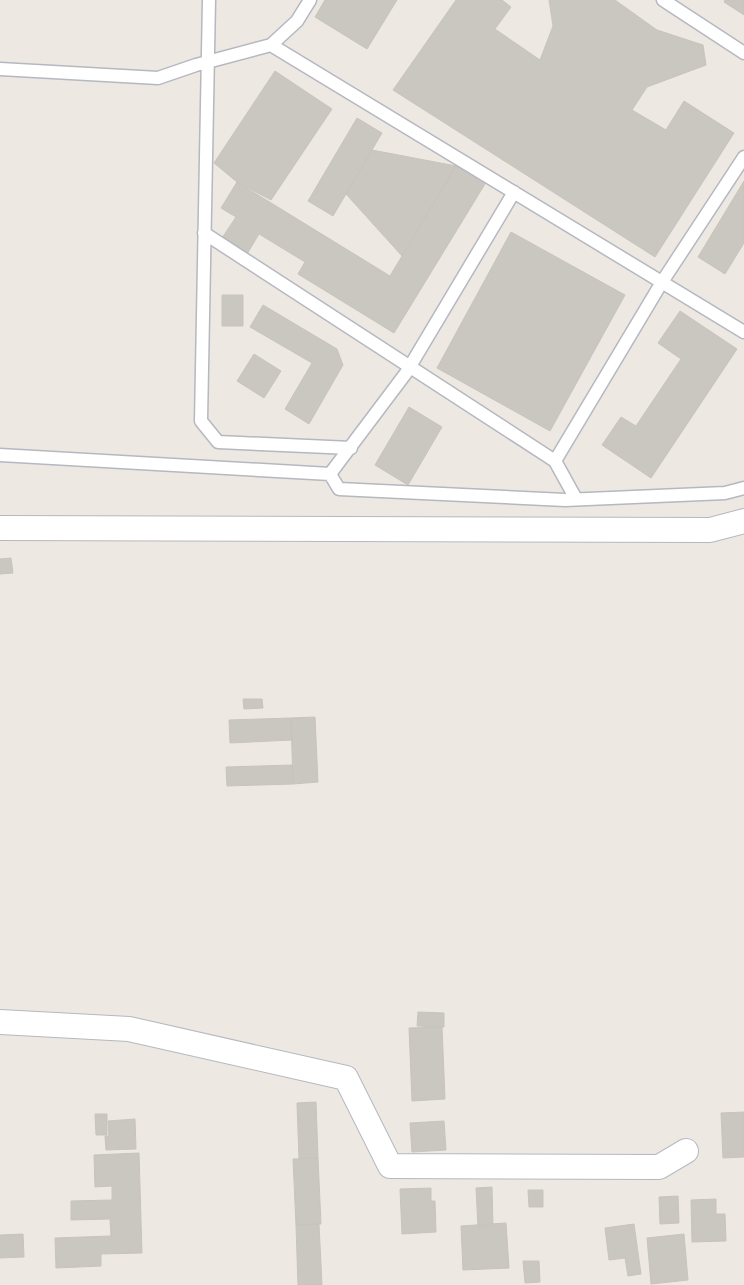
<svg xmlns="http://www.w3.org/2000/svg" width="744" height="1285" font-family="Mulish,sans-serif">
<rect width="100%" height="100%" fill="#eee8e2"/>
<path fill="#cac6c0" stroke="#c9c4bb" d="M325,0H397L367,49L315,17Z
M456,0H502L511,7L495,29L540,60L553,26L549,0H615L657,30L703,45L706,65L647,87L632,110L666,130L684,101L734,133L655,257L393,90Z
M725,0H744V15L724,2Z
M275,71L332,109L271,200L237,182L214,163Z
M357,118L382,133L333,216L308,201Z
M372,150L456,166L402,256L346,194Z
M456,166L485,184L394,333L298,274L305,262L259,234L247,254L222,238L236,217L221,208L237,182L390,276Z
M744,181V243L725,274L698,257Z
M511,232L625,295L550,431L437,368Z
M222,295H243V326H222Z
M263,305L337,349L343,365L309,424L285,409L312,363L250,327Z
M680,311L737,349L651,478L602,445L621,417L636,426L681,359L658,343Z
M254,354L281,371L264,398L237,381Z
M409,407L442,427L408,485L375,465Z
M11,558L13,573L0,574V559Z
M243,699H262L263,708L244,709Z
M315,717L318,782L293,784L291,718Z
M291,718L292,740L230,743L229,720Z
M292,765L293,784L227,786L226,767Z
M418,1012L444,1013V1027L417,1026Z
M442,1027L445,1099L412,1101L409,1028Z
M316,1102L318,1158L299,1159L297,1103Z
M744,1112V1157L723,1158L721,1113Z
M95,1114H107V1135H96Z
M135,1119L136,1149L106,1150L105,1136H109L108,1121Z
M444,1121L446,1150L412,1152L410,1123Z
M139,1153L142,1253L101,1254V1266L56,1268L55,1238L111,1236L110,1219L71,1220V1201L112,1200V1186L95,1187L94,1155Z
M318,1158L321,1224L296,1225L293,1159Z
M492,1187L493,1227H478L476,1188Z
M431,1188V1201H435L436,1232L402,1234L400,1189Z
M528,1190H543V1207H529Z
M678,1196L679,1223L660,1224L659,1197Z
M716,1199V1214H725L726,1241L692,1242L691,1200Z
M506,1223L509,1268L463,1270L461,1226Z
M319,1224L322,1285H298L296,1225Z
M634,1224L641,1274L628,1276L625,1258L609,1260L605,1228Z
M23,1234L24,1257L0,1258V1235Z
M684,1234L688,1280L651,1284L647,1238Z
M523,1261H539L540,1282L525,1283Z"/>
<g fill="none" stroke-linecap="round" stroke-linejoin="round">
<g stroke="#b5b8c0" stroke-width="15">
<path id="lane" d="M209,0L201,421L218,442L351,448
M663,0L744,53
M271,45L297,21L310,0
M0,69L158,78L196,65L271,45L744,332
M204,233L555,461L576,499
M0,455L330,474L406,373L514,192
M555,461L662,282L744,157
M330,474L339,489L565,500L725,493L744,488"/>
</g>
<g stroke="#b5b8c0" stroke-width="26">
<path id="street" d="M0,528L710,530L744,521
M0,1022L129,1029L346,1078L390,1166L659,1167L686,1151"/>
</g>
<use href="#lane" stroke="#fff" stroke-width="12"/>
<use href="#street" stroke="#fff" stroke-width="24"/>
</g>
</svg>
